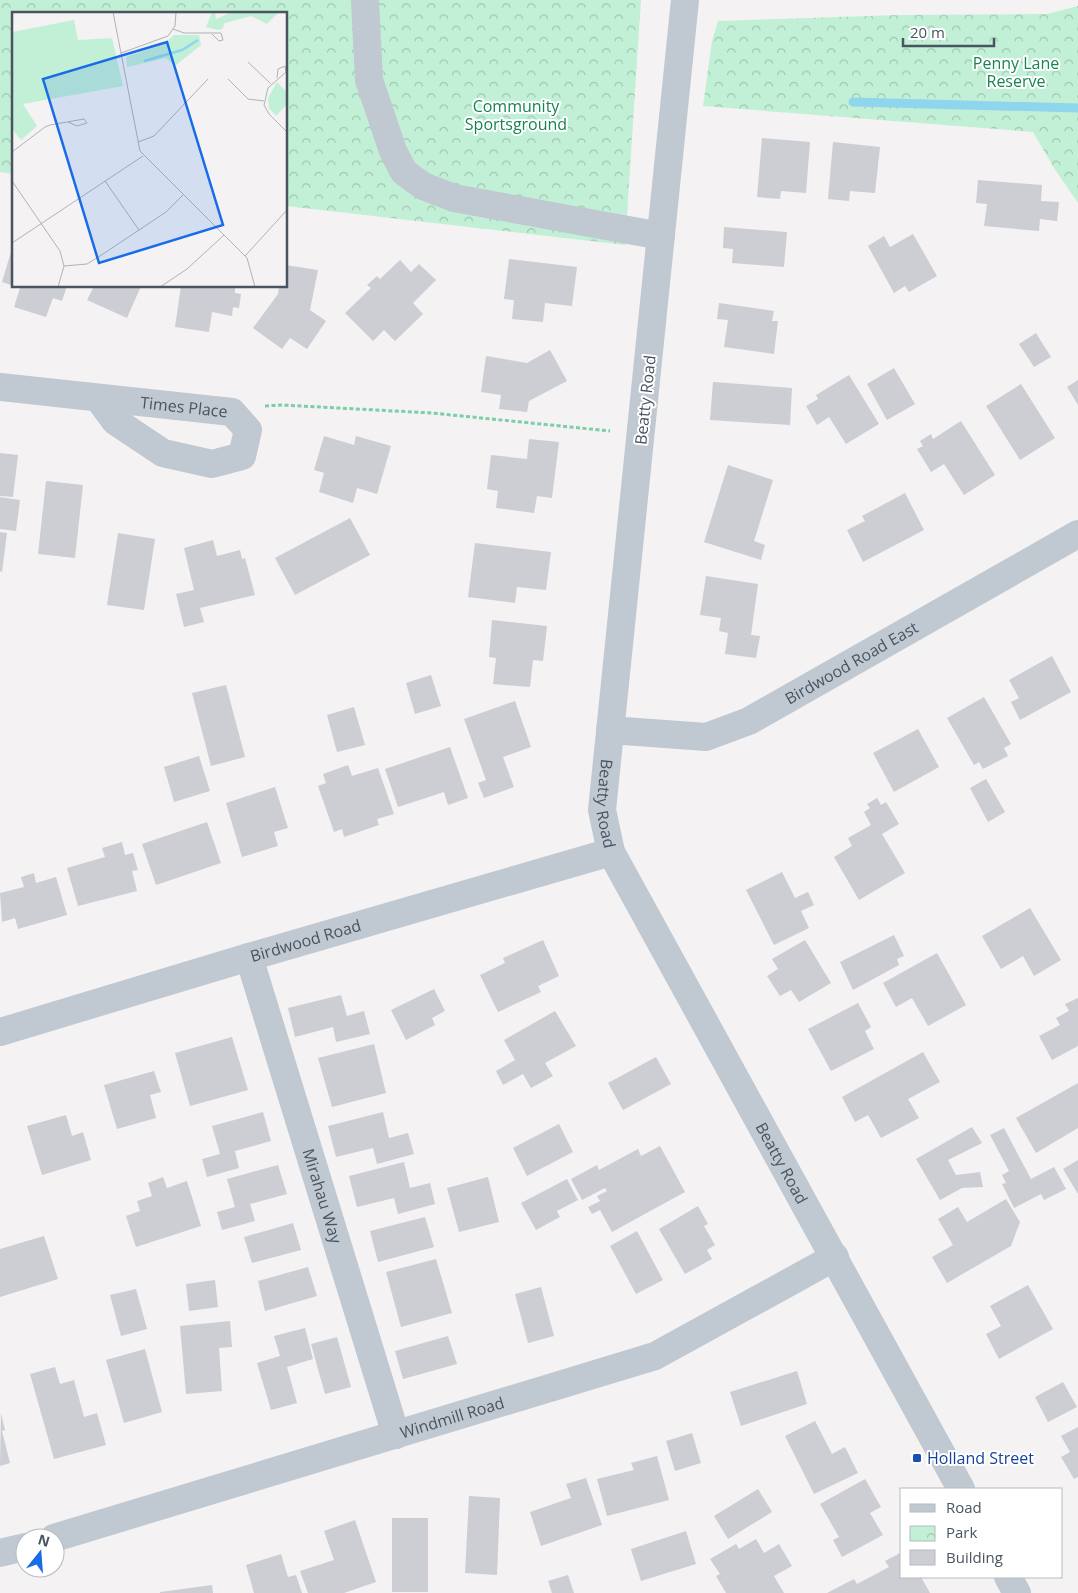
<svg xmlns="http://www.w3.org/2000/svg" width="1078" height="1593" font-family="'Open Sans',sans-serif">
<defs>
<pattern id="park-crowns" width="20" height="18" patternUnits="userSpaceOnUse" patternTransform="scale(1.25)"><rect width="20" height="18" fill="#c2f0d6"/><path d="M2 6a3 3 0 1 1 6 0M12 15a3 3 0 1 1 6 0" fill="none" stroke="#a0c5b1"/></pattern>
</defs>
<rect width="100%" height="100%" fill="#f4f2f2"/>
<path fill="url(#park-crowns)" d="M0,0H641L625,245L286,206V14H14V174L0,172Z
M1078,6V203L1054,168L1033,132L703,106L712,41L718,21L898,15L1047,14Z"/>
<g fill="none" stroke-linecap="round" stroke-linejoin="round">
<path stroke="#8fd6ed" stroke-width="9" d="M853,102L1078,108"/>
</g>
<path fill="#ccced4" d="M762,138L810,142L806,193L781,191L780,199L757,197Z
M833,142L880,147L875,193L850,191L849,201L828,199Z
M978,180L1042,185L1041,201L1059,202L1057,221L1040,219L1039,231L984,226L987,204L976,203Z
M724,227L787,232L784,267L732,263L733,249L723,248Z
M913,234L937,276L909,292L905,286L894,293L868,246L884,236L890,247Z
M13,245L14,246V286L2,282Z
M509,259L577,267L572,306L545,303L543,322L512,319L514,300L504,299Z
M400,260L411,272L419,264L436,280L413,303L423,314L395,341L384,330L373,341L345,313L371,288L367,285L377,276L380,279Z
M286,265L318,270L310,310L326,321L307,349L290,338L282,349L253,328L278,294L279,286H286Z
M17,286H67L62,301L53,298L46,317L14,307L20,288Z
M94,286H141L127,318L87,300Z
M181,286H235V293L241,294L239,308L233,307L232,316L212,312L209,332L175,327Z
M719,303L774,311L772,321H778L774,354L724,347L728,320L717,319Z
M1036,333L1051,357L1034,367L1019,344Z
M550,350L567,381L529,401L527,412L499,409L501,395L481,392L486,356L527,363Z
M894,368L915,404L887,420L867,384Z
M849,375L879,424L846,444L829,417L817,425L806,406L818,399L816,395Z
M1078,380V405L1067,387Z
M713,382L792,388L790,425L710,420Z
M1021,384L1055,438L1020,460L986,406Z
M961,421L995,475L964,495L944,464L931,472L917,449L923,446L920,441L931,434L933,439Z
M324,436L354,445L356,436L391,446L377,494L357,488L353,503L319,492L324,473L314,470Z
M529,439L559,442L552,498L537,496L534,513L496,508L498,491L487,489L491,455L527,459Z
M0,453L18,455L13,497L0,496Z
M728,465L773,480L754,541L765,545L761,560L704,542Z
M46,481L83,485L75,558L38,554Z
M905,493L924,530L863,562L847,530L865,521L862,516Z
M0,497L20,500L16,531L0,529Z
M350,518L370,555L295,595L275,558Z
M0,532L7,533L2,572L0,571Z
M118,533L155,539L144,610L107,605Z
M213,540L217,556L240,550L242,559L245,558L255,595L200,608L204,622L184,627L176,594L194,590L184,548Z
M475,543L551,552L546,590L517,587L515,603L468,597Z
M706,576L758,584L751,635L760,636L756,658L725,654L728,633L719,631L721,618L700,615Z
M492,620L547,626L543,661L533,660L530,687L493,684L496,658L489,657Z
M1052,656L1071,692L1020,720L1011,702L1019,698L1009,680Z
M431,675L441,706L415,714L406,683Z
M226,685L245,757L211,766L192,693Z
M984,697L1011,744L1004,748L1008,756L983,769L979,762L974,765L947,718Z
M515,701L531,747L503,757L514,787L484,798L478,783L486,780L464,719Z
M354,707L365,745L337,752L327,715Z
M918,729L939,767L894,792L873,753Z
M450,747L468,798L448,805L444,792L398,807L385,769Z
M199,756L210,791L174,802L164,767Z
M348,765L352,776L378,768L394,814L377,819L379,825L344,837L342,829L334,832L318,786L326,783L323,774Z
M986,779L1005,812L988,822L970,788Z
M275,787L288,828L274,832L278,846L242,857L226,803Z
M877,798L881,805L886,802L899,824L882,834L905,873L859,900L834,857L852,846L848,838L871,825L864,812L870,808L867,804Z
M207,822L221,863L156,885L142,844Z
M122,842L125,855L133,853L138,870L132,871L137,891L78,906L67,868L105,857L102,848Z
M782,872L795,898L808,892L814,905L801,911L809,928L774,945L746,890Z
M34,873L36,883L56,877L67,915L18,929L15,918L2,922L0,893L24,887L21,877Z
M1030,908L1061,960L1034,976L1023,956L1001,969L982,936Z
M894,935L904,956L897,959L899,965L853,990L840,962Z
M543,940L559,976L538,986L541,992L498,1012L480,975L505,963L503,958Z
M805,940L831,983L799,1002L791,990L780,996L767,976L778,969L772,959Z
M937,953L966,1005L928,1026L912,998L896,1007L883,983Z
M434,989L445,1011L432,1018L435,1025L406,1040L391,1010Z
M341,995L347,1016L364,1011L370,1034L336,1042L333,1027L295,1037L288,1008Z
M1078,998V1046L1052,1060L1039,1036L1060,1025L1056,1018L1069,1011L1065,1004Z
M858,1003L871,1027L865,1031L874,1049L831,1071L808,1029Z
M555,1011L576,1046L545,1063L553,1076L531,1088L523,1074L503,1085L496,1071L515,1060L504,1040Z
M232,1037L248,1090L190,1106L175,1053Z
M374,1044L386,1093L332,1107L318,1058Z
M923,1052L940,1082L908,1099L919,1118L881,1138L868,1115L855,1122L842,1097Z
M656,1057L671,1084L623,1110L608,1083Z
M154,1071L161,1092L150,1095L156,1118L117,1129L104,1085Z
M1078,1083V1128L1036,1153L1016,1118Z
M263,1112L271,1141L235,1151L239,1168L207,1177L202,1159L220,1154L212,1126Z
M383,1112L389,1138L408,1133L414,1154L377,1164L373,1148L336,1157L328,1126Z
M66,1115L72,1136L83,1132L91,1160L42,1175L27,1126Z
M559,1124L573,1152L527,1176L513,1148Z
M972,1127L982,1143L948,1160L956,1175L980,1172L983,1187L962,1188L940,1200L916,1159Z
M1004,1128L1031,1179L1054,1167L1066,1189L1044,1200L1041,1194L1014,1208L1002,1184L1006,1183L1002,1175L1009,1171L990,1135Z
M660,1146L685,1192L612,1232L600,1210L592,1214L588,1207L600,1201L597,1196L607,1191L605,1188L582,1200L571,1179L597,1165L599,1170L638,1149L641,1156Z
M1078,1160V1194L1063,1169Z
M404,1162L410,1188L430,1183L435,1204L398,1214L394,1198L357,1207L349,1176Z
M278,1165L287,1194L250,1204L255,1221L222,1230L217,1212L235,1207L227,1179Z
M163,1177L167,1188L187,1181L201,1226L136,1247L126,1216L140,1211L137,1201L152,1196L148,1183Z
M488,1177L499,1222L459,1232L447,1188Z
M567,1179L578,1200L557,1211L560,1217L536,1230L521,1203Z
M1006,1199L1020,1222L1011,1246L947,1283L932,1257L953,1245L938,1219L958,1207L967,1222Z
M698,1206L708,1224L704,1226L715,1245L707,1250L712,1259L685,1274L659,1229Z
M425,1217L434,1247L378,1262L370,1231Z
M293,1223L301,1250L252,1263L244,1237Z
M637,1231L663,1280L636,1294L610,1246Z
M44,1236L58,1279L0,1297V1249Z
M436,1259L452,1313L401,1327L386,1272Z
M308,1267L317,1296L265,1311L258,1281Z
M215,1280L218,1307L189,1311L186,1284Z
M1028,1285L1053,1329L999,1359L986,1334L1001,1326L990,1306Z
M541,1287L554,1336L528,1343L515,1294Z
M136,1289L147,1329L121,1336L110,1295Z
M230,1321L232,1347L219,1348L222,1391L186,1394L180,1326Z
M305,1328L313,1359L287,1367L297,1403L271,1410L257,1363L280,1356L274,1336Z
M448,1336L457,1364L403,1379L395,1351Z
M337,1337L351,1387L325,1394L311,1344Z
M145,1349L162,1412L124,1423L106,1360Z
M55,1367L60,1384L74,1380L84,1417L97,1413L106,1445L54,1459L30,1374Z
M797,1371L807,1404L741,1426L730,1392Z
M1063,1382L1077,1407L1048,1422L1035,1397Z
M1,1413L5,1430L2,1431L10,1463L0,1466Z
M815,1421L832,1454L845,1447L858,1473L814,1494L785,1436Z
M1078,1427V1477L1074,1479L1061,1457L1070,1452L1061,1436Z
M692,1433L701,1463L675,1471L666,1441Z
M657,1456L669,1500L607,1516L597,1479L634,1470L631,1463Z
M586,1478L602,1525L541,1546L530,1512L571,1498L566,1484Z
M865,1479L881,1507L870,1513L883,1535L842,1557L833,1540L839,1537L820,1504Z
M758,1489L772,1512L728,1539L714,1516Z
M469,1496L500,1498L497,1575L465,1573Z
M392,1518H428V1592H392Z
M355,1520L376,1582L344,1593H308L300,1571L334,1560L324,1531Z
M686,1531L696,1564L641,1581L631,1549Z
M756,1539L764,1553L779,1544L792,1566L774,1576L784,1593H726L716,1576L720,1574L710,1559L736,1544L739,1549Z
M902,1552V1577H921L930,1593H827L854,1579L857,1584L889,1567L885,1561Z
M281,1554L288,1577L296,1575L302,1593H254L246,1565Z
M568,1575L574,1593H552L548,1581Z
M212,1585L213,1593H160V1592Z"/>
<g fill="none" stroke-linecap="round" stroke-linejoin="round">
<path stroke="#79cfa8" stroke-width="3" stroke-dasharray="4 2.5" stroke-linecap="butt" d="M265,406L282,405L432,413L610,431"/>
<g stroke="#c0c8d1" stroke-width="28">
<path d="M365,0L369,80L393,151L404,172L423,186L454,198L661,236"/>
<path id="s1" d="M685,0L602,810L611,852L961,1489"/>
<path id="s2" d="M0,387L232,412L248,430L242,456L212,464L163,453L115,421L98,398"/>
<path id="s3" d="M610,730L706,737L749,721L1078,534"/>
<path id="s4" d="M249,957L396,1435"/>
<path id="s5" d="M0,1032L249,957L611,852"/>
<path id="s6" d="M54,1538L655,1356L835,1257"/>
<path d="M0,1553L25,1547"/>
<path d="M1008,1577L1017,1593"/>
</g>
</g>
<rect fill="#1a4fb4" stroke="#fff" stroke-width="2" x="912" y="1453" width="10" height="10" rx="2.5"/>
<g text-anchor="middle" stroke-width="4" stroke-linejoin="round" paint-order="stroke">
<g font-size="16" fill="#178452" stroke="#fff">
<text x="1016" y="69">Penny Lane<tspan x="1016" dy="18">Reserve</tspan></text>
<text x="516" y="112">Community<tspan x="516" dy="18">Sportsground</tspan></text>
</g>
<g font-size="16" fill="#495460" stroke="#fff">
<text transform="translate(645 400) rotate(-84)" y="6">Beatty Road</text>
<text dy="6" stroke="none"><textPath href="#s2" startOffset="185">Times Place</textPath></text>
<text dy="6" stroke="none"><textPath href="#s3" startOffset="260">Birdwood Road East</textPath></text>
<text dy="6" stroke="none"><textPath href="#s1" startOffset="808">Beatty Road</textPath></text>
<text dy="6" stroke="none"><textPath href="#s5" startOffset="319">Birdwood Road</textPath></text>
<text dy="6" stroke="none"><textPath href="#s1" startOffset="1212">Beatty Road</textPath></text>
<text dy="6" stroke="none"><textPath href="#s4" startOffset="250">Mirahau Way</textPath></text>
<text dy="6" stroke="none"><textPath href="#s6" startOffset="416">Windmill Road</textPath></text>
</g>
<g font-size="16" fill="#164399" stroke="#fff" text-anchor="start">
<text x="927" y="1464">Holland Street</text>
</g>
</g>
<g transform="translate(12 12)">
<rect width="275" height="275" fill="#f4f2f2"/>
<path d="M200,0H203L204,7L220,0H267L255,12L239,4L213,11L210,17L206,18L194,15ZM62,8L66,28L100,26L111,74L11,92L25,114L9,128L0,117V20ZM162,23H187L189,33L163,54L154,46L115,55L114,45L152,32ZM265,70L275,80V92L264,104L257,96L256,86Z" fill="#c2f0d6"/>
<path d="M15,27L25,83L0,88V30Z" fill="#c2f0d6"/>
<path fill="none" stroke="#8fd6ed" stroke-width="2.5" d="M132,49L170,38L186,28"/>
<path fill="none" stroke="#b0b3b8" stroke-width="1" d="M101,0L128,139L235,246L243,275M161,17L172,21H209L211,28L207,29L200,22M109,41L156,24L163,14L164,0M236,50L259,72M265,66L266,57L273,54L274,60L256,76L252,93L257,102L275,120M216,67L236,87L252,89M126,130L142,124L196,67M0,140L33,115L38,113L72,107L75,111L65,114L56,110M0,169L48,239L52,254L46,275M93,169L127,218M0,231L131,144M233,244L275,198M52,254L75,252L88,244L154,200L171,183M148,275L175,257L212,223"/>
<path fill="#196be7" fill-opacity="0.15" stroke="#196be7" stroke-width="2.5" d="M155,30L211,213L87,251L31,67Z"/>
<rect width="275" height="275" fill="none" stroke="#495460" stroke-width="2.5"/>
</g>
<rect x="900" y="1488" width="162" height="90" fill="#ffffff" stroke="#b6bbbf"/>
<rect x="910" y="1504" width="25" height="8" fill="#c0c8d1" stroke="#b6bbbf"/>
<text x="946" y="1513" font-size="15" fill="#495460">Road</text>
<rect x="910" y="1526" width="25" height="15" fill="url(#park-crowns)" stroke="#b6bbbf"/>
<text x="946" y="1538" font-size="15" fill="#495460">Park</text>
<rect x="910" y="1550" width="25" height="15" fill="#ccced4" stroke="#b6bbbf"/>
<text x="946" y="1563" font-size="15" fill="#495460">Building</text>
<g transform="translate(40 1553) rotate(17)"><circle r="24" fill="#ffffff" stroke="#b6bbbf"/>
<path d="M0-4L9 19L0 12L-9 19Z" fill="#196be7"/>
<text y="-8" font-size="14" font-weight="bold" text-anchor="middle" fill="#495460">N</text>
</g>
<path d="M903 38v8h91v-8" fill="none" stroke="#495460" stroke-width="2.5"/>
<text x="910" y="38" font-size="15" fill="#495460" stroke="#ffffff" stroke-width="4" paint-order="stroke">20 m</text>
</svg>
